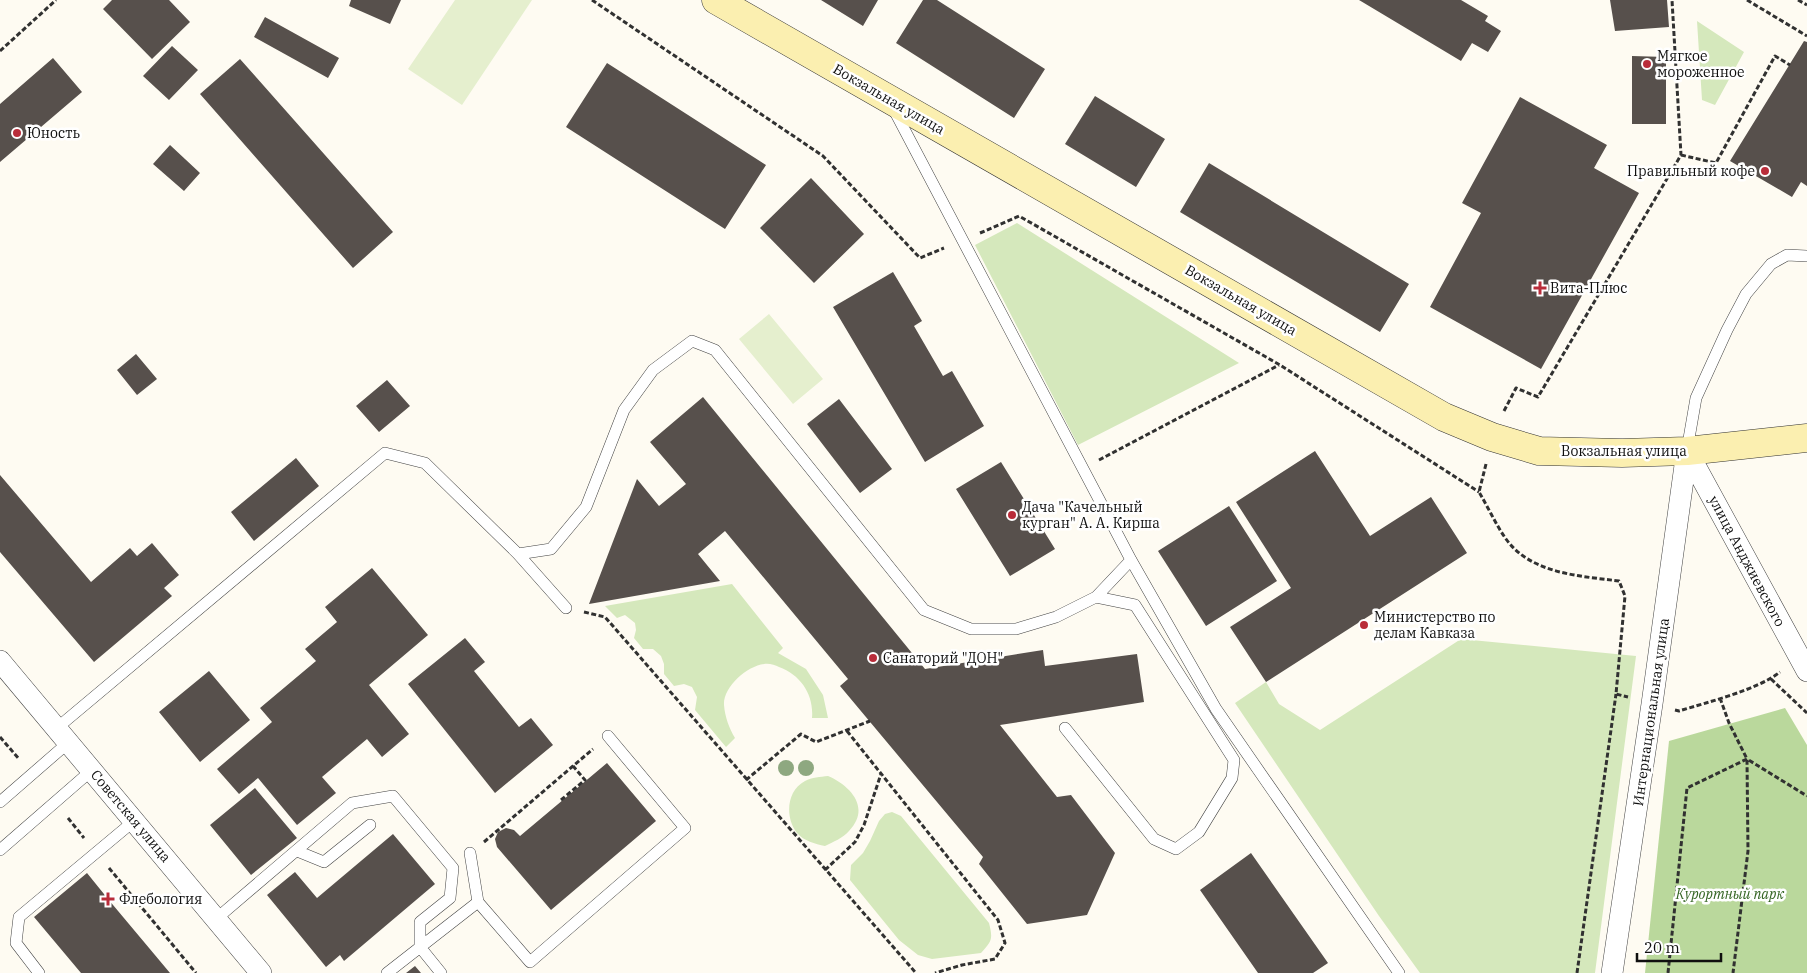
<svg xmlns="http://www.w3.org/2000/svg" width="1807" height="973" font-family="'IBM Plex Serif',serif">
<rect width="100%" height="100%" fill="#fefbf2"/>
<path fill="#d5e8bc" d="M1697,21L1744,52L1715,105L1702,100Z
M1017,223L1239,363L1078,445L975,245Z
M732,584L783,648L778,653L806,669L823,695L828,718H812C814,695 801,675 779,667C775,665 769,663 764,664C747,666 723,687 724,705C725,717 729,728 735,738L726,747L695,710L697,697L692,687L684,684L674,686L664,674V664L661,656L653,649H643L634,638L636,630L635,623L625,615L617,618L605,606Z
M1461,639L1636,656L1595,973H1420L1379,916L1235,703L1266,682L1279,704L1320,730Z
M828,776C851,786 871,808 849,831C843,838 833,842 825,846C815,844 804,841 797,833C785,818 786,791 805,781C812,777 820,777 828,776Z
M892,812L901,816L989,923C993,939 992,941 981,953L932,959L918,955L899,940L850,880L851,865L863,853L870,841L879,821L885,814Z"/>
<path fill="#bad89c" d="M1785,708L1807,745V973H1645L1669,741Z"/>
<path fill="#e5efce" d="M455,0H532L462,105L408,69Z
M769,314L823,379L793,404L739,339Z"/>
<path fill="#57504c" d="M112,0H169L190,22L152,59L103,9Z
M351,0H401L390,24L349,6Z
M821,0H878L863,26Z
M923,0H937L1045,69L1014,118L896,43Z
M1359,0H1461L1488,16L1485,21L1501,31L1488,52L1472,43L1461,61Z
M1610,0H1667L1669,27L1615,31Z
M265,17L339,58L328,78L254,37Z
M1804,41L1807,42V186L1801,182L1792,197L1730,161Z
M172,46L198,70L169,100L143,76Z
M1632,56L1666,57V124H1632Z
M53,58L82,92L0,162V104Z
M240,59L393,232L353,268L200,94Z
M607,63L766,165L725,229L566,127Z
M1095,96L1165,139L1136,187L1065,144Z
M1520,97L1607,145L1594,168L1639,193L1541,369L1430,307L1481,213L1462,203Z
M170,145L200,173L184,191L153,164Z
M1209,163L1409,284L1380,332L1180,212Z
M811,178L864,234L814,283L760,228Z
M893,272L922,321L914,326L943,376L952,371L984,426L925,462L833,307Z
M136,354L157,379L137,395L117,370Z
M387,380L410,406L379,432L356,406Z
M703,397L925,669L1043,650L1045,666L1137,654L1144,702L1000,725L1057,797L1071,795L1115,853L1087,915L1027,924L979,864L983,857L840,686L848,679L725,531L698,554L720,581L589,604L637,479L659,506L686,484L650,442Z
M839,399L892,469L860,493L807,424Z
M1315,451L1370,536L1431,497L1467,553L1266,682L1230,627L1291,588L1236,502Z
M296,458L319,486L254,541L231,512Z
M1001,462L1055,549L1010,576L956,489Z
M0,475L91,582L130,548L137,556L152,543L179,575L164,588L172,596L94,662L0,552Z
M1229,506L1277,581L1206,626L1158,551Z
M372,568L428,635L369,685L409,734L382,757L367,739L322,777L336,793L297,825L258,778L239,794L217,769L272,722L260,708L316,661L305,649L337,622L325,607Z
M465,638L485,662L474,671L519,727L531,718L553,745L495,793L408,684Z
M209,671L250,720L200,762L159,712Z
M607,763L656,821L551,910L497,847L495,839L498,832L506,828L514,830L520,836Z
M255,788L297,838L251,875L210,825Z
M393,834L435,884L344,961L340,955L326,967L267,895L295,872L317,898Z
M1251,853L1328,963L1313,973H1258L1200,890Z
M87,873L108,899L170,973H81L34,917Z
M415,966L421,973H406Z"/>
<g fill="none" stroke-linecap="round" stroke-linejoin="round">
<g stroke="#424242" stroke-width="12">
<path id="service" d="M893,108L1131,560L1216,709L1399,973
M1687,450L1696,398L1727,330L1746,294L1771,264L1787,255L1807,256
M518,554L551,549L586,507L624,410L653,370L692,341L715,350L924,610L971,629H1016L1056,617L1096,597L1131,560
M57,728L385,453L425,463L518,554L566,608
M1065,728L1154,839L1176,849L1199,832L1232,778L1234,760L1135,605L1096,597
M0,802L69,742
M0,850L92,770
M297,851L324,862L370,825
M470,853L478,902
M216,919L352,803L393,796L453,868L450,898L420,922V947L441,973
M39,973L16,943L19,917L134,821
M387,973L478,902L530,962L685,828L608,736"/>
</g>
<g stroke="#424242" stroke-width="22">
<path id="minor" d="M1687,451L1807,671
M0,661L261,973
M1612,973L1652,704L1687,451"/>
</g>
<g stroke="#313131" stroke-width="29">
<path id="secondary" d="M716,0L1444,417L1492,437L1539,451L1622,453L1687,451L1807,438"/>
</g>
<path stroke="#313131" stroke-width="3" stroke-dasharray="5 2.5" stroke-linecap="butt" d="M592,0L823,156L920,258L944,248
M1747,0L1807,36
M1798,0L1807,5
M0,51L56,0
M1681,155L1716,163L1775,56L1790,65
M980,233L1019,216L1280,365L1479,492
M1504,411L1516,388L1538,397L1681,155L1672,0
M1099,460L1279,365
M1486,464L1479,492C1488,507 1496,525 1506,539C1531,574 1580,576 1619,581L1625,596L1616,694L1628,697
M584,612L605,617L916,973
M1771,679L1807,713
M1720,698L1729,723L1747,759L1748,851L1733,973
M1675,710L1679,711C1708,702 1757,690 1780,672
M847,731L998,920L1005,943L995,959L962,965L935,973
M0,737L19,759
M746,780L801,734L816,742L870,721
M561,800L585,780L573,766
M68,818L84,838
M484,842L593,749
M109,868L196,973
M825,870L855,842L864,825L881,774
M1577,973L1616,694
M1668,973L1687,788L1747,759L1807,796"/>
<use href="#service" stroke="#fff" stroke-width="11"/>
<use href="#minor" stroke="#fff" stroke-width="21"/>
<use href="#secondary" stroke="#fbefb0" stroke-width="28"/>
</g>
<g fill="#8ea880">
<circle cx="786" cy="768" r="8"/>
<circle cx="806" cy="768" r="8"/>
</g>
<g fill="#b92d3a" stroke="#fff" stroke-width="2">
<circle cx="1647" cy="64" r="5"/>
<circle cx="17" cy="133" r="5"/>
<circle cx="1765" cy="171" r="5"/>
<path d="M1537.5 280.5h5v5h5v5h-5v5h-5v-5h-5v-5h5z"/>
<circle cx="1012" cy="515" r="5"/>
<circle cx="1364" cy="625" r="5"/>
<circle cx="873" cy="658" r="5"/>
<path d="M105.5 891.5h5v5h5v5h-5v5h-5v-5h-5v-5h5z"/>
</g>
<g text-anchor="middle" stroke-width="5" stroke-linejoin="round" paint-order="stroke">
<g font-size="14" fill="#0f0f0f" stroke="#fff" text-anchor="start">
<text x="1657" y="61">Мягкое<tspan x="1657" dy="16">мороженное</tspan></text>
<text x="27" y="138">Юность</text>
<text x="1755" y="176" text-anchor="end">Правильный кофе</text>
<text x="1550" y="293">Вита-Плюс</text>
<text x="1022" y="512">Дача "Качельный<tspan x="1022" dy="16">курган" А. А. Кирша</tspan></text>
<text x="1374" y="622">Министерство по<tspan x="1374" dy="16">делам Кавказа</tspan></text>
<text x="883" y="663">Санаторий "ДОН"</text>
<text x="119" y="904">Флебология</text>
</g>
<g font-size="14" fill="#0f0f0f" stroke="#fff">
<text transform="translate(889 99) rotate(30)" y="5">Вокзальная улица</text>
<text transform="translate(1241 300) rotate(30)" y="5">Вокзальная улица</text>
<text x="1624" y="456">Вокзальная улица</text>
<text transform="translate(1747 561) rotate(62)" y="5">улица Анджиевского</text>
<text transform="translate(1651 712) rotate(-82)" y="5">Интернациональная улица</text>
<text transform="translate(131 816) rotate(50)" y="5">Советская улица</text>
</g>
<g font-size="14" font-style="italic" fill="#336422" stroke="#fff">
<text x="1730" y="899">Курортный парк</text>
</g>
</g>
<path d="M1637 953v8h84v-8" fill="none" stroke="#0f0f0f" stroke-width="2.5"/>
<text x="1644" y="953" font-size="15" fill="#0f0f0f" stroke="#ffffff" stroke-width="4" paint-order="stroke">20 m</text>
</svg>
